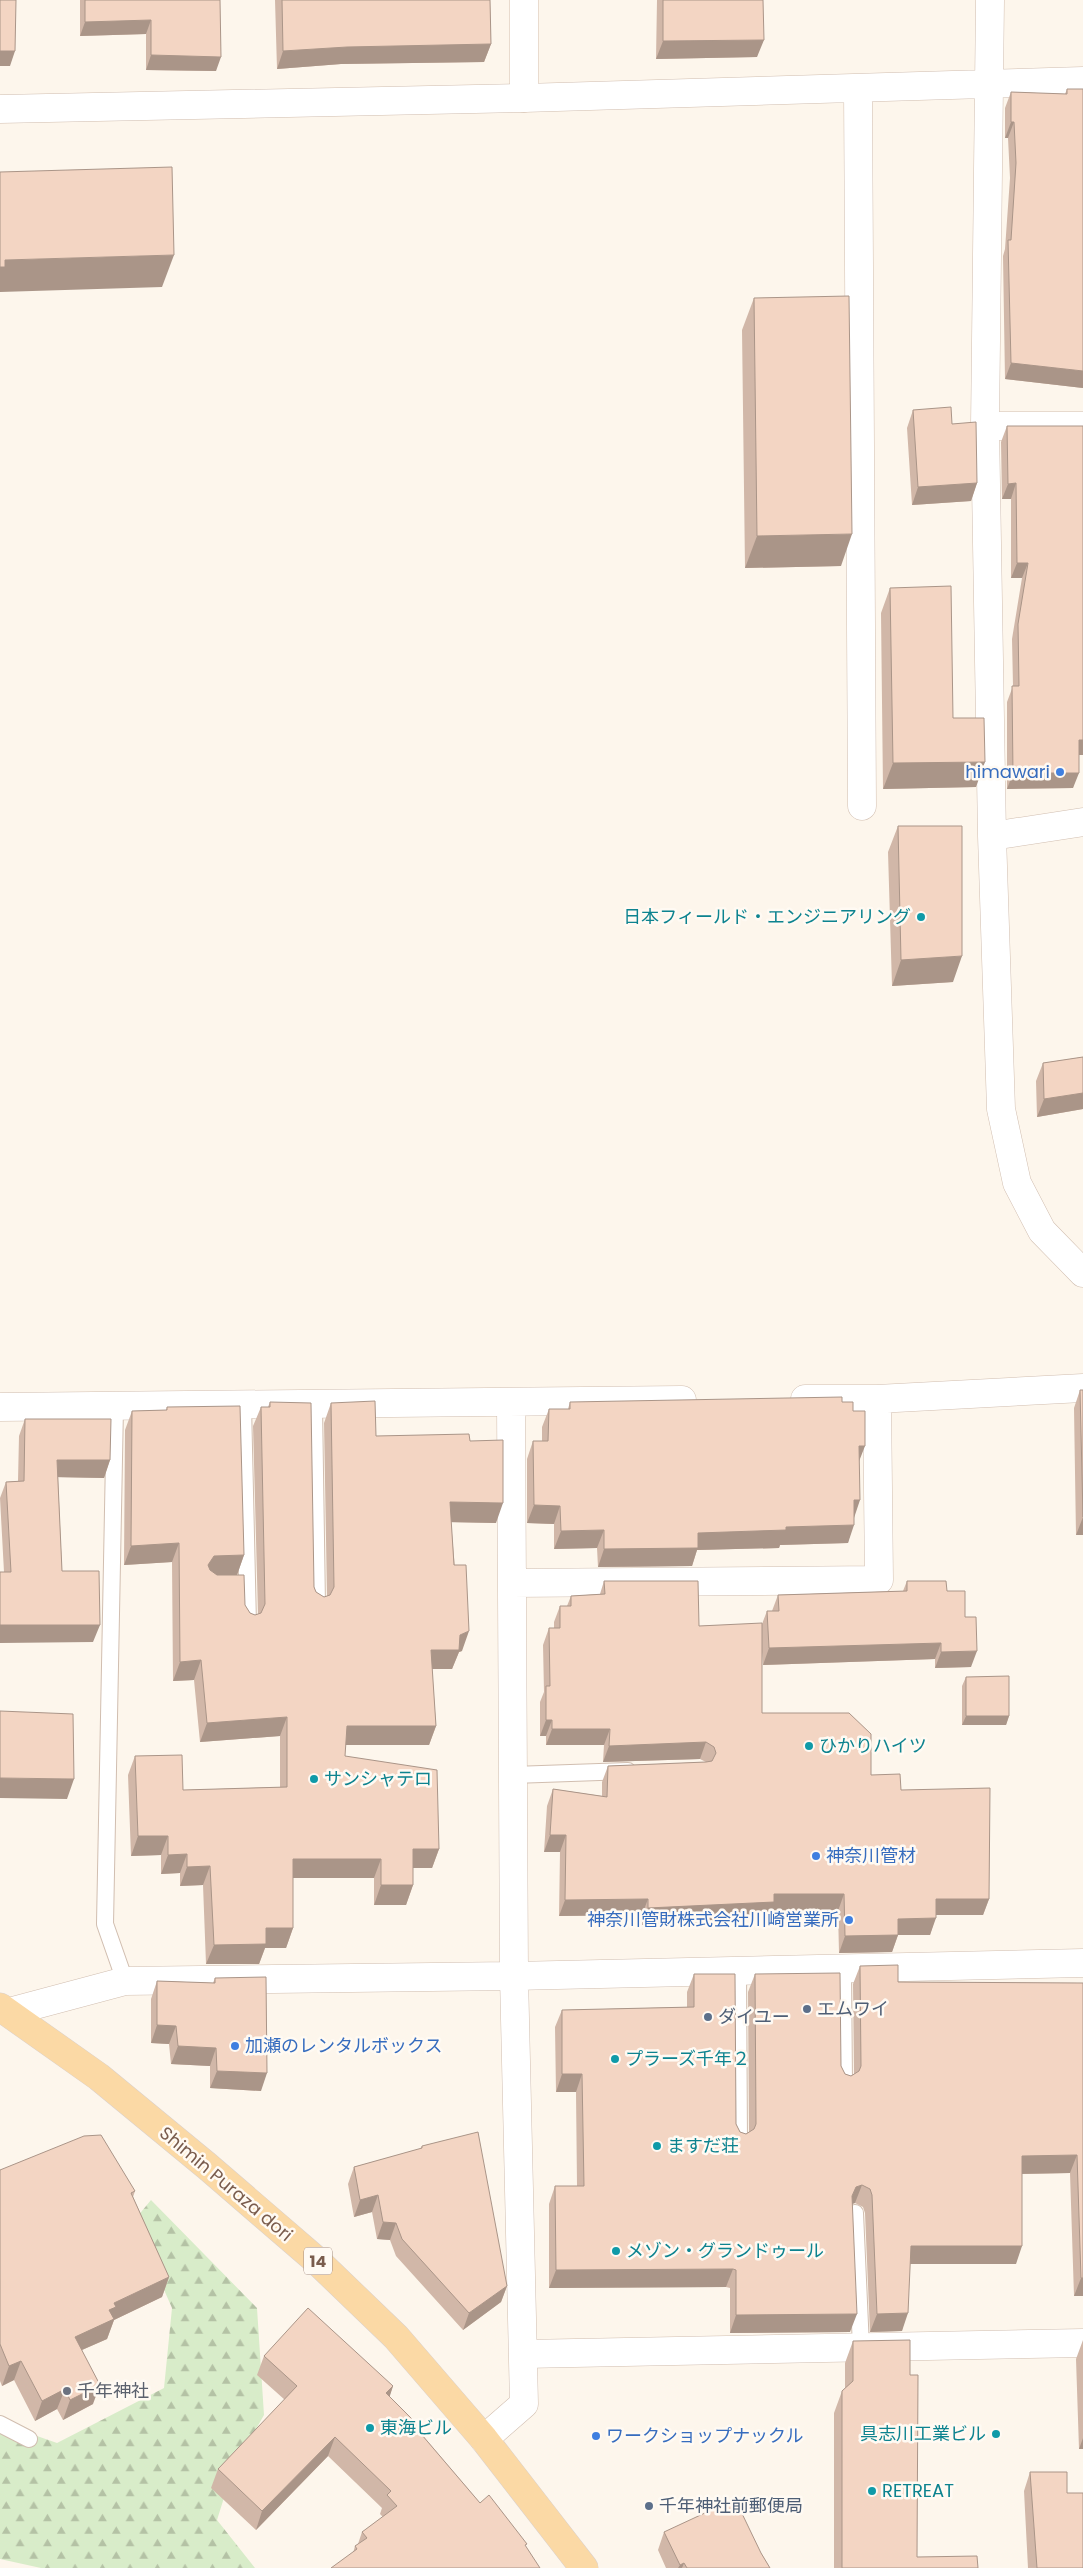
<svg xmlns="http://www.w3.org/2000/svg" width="1083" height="2568" font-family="Poppins,'Noto Sans JP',sans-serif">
<defs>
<pattern id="forest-firs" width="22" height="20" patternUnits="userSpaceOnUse" patternTransform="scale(1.25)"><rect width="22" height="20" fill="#d8ecc9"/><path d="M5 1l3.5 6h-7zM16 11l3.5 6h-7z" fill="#b4c2a5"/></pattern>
</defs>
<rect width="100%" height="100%" fill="#fdf6ec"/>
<path fill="url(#forest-firs)" d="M151,2200L257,2308L264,2415L233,2469L217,2520L255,2568H41L0,2559V2423L57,2443L164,2388L172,2308L140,2235L137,2217Z"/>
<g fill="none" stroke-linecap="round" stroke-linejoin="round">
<g stroke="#d1beb0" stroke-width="18">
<path id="lane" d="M243,1405L248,1624
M314,1405L317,1606
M115,1407L105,1924L125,1981
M513,1775L628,1771
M843,1968L844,2084
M738,1970L739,2142
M855,2213L861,2347
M0,2424L29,2439"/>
</g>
<g stroke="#d1beb0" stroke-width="29">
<path id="street" d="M990,0L985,426L992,836L1001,1109L1017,1183L1042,1231L1083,1273
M858,88L862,806
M0,109L524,98L1083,81
M985,426H1083
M992,836L1083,822
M805,1399H877L1083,1388
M0,1407L682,1400
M512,1583L879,1580L877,1399
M9,2012L125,1981L514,1976L1083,1963
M524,2354L1083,2343
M484,2439L524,2404L514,1976L511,1402"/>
</g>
<g stroke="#d6c0b0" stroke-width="29">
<path id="secondary" d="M524,0V98"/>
</g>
<g stroke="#dad1cd" stroke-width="29">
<path id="primary" d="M0,2007L99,2077L207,2166L316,2260L396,2337L484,2439L584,2568"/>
</g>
<use href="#lane" stroke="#fff" stroke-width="16"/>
<use href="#street" stroke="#fff" stroke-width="28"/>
<use href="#secondary" stroke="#fff" stroke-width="28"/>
<use href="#primary" stroke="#fbd9a5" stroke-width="28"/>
</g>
<path fill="#d1b7a8" d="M80,0H220L216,71L146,70V34L80,36Z
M275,0H490L491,44L484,62L341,64L277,69Z
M657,0H763L757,57L656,59Z
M1067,89L1083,388L1005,379L1003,256L1005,249L1010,178L1008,138H1005V108L1011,92L1065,94Z
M754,298L841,566L745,568L742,330Z
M913,410L952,424L977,483L971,501L912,505L907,428Z
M1007,426L1083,755H1079L1073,788L1007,789V702L1013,686L1012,639L1022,578H1011V499H1002L1001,442Z
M890,588L953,718L976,787L883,789L881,613Z
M898,826L953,982L892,986L888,852Z
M1083,1057V1109L1037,1117L1036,1081L1043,1063Z
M1080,1390H1083V1535H1076L1074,1408Z
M270,1402L314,1587L316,1592L324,1597L327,1596L324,1423L331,1403L376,1436L470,1441L496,1523L451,1522L462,1651L459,1652L452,1669H432L436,1726L429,1745H345V1756L439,1849L432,1868H413V1885L406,1905H374V1878H293V1928L286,1948H265L259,1964H206L203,1885L180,1886V1873L161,1874V1855L131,1856L128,1775L135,1756L183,1790L280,1787V1736L200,1742L194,1680L173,1681L172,1562L124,1565L125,1430L132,1411L166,1410L167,1407L244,1555L237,1575H225L250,1613L255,1615L258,1614L253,1426L261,1407H268Z
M570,1402H842L853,1411L859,1460L854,1517L848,1543L780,1545L779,1548L697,1550L692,1566L598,1567L597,1548L554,1549V1524L527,1523V1459L533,1441H542V1427L549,1409H568Z
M25,1419L110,1460L104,1478L58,1477L62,1571L93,1642L4,1572L0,1498L6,1482L18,1481L19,1436Z
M604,1581L699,1626L762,1624L767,1611H772L778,1595L903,1591L907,1581L947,1591L965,1617L971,1667L935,1668V1659L763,1665L762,1652V1713L871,1775L901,1790L989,1899L983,1915H936L930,1935H898L892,1952L839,1953L838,1911H771L768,1919L642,1925V1915L559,1916L560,1852H544L547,1806L553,1789L602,1796V1782L608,1766L706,1762L700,1759L603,1762L604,1745H546V1736H540V1702L544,1692L543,1645L549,1628H554V1622L560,1606H567L571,1596L600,1594Z
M966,1677L1009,1716L1006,1725H962V1686Z
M860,1966L898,1982L1083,1983V2296H1074L1070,2173L1022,2174L1016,2264H910L902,2331L870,2332L865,2213L863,2207L855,2203L852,2204L850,2332L730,2333V2288L726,2287L549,2288V2204L555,2186H577L576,2092H556L555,2027L562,2010L687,2007V1992L694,1974L736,2124L740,2132L746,2134L749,2132L748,1992L755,1974L841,2066L845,2074L851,2076L854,2074L853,1984Z
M215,1978L261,2091L210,2088V2066L171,2064L169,2044L151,2043V1999L157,1981L213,1983Z
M422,2146L507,2286L501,2302L463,2330L396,2256L390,2240L377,2239L372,2212L354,2217L348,2184L354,2167L420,2149Z
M0,2170L135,2191L133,2197L169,2277L162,2297L114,2320L107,2339L82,2350L93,2404L63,2420L57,2409L35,2421L14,2380L2,2386L0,2381Z
M1083,2340V2449H1079L1076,2359Z
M853,2341L910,2375L917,2557L978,2568H834V2413L842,2391L845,2388V2363Z
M264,2356L393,2386L389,2397L417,2429L480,2503L527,2544L353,2553L355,2546L358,2544L362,2532L383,2517L380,2514L382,2508L328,2456L256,2530L211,2488L218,2469L285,2400L257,2375Z
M1030,2472L1067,2493L1083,2568H1028L1024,2491Z
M664,2532L761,2553L770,2568H666L658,2550Z"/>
<path fill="#aa9588" d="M151,20L146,34L80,36L85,22Z
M764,40L757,57L656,59L663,41Z
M491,44L484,62L341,64L277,69L283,51L347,47Z
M0,51H15L10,66H0Z
M151,55L221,57L216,71L146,70Z
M1011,122H1014L1008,138H1005Z
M174,255L162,287L0,292V267L5,260Z
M1011,363L1083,371V388L1005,379Z
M977,483L971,501L912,505L918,487Z
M1016,483L1011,499H1002L1008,484Z
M852,534L841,566L745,568L757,536Z
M1017,563H1028L1022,578H1011Z
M1079,740H1083V755H1074Z
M985,762L976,787L883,789L893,763Z
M1013,773H1079L1073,788L1007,789Z
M962,956L953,982L892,986L901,960Z
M1083,1093V1109L1037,1117L1044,1099Z
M859,1446H865L858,1464Z
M57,1460H110L104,1478L50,1477Z
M854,1500H860L854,1518Z
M450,1502L503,1503L496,1523L443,1522Z
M534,1505L560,1506L554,1524L527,1523Z
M1083,1517V1535H1076Z
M854,1525L848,1543L780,1545L779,1548L697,1550L692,1566L598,1567L604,1549L698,1533L786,1527Z
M604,1530L597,1548L554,1549L561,1531Z
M179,1543L172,1562L124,1565L131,1546Z
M244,1555L237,1575H207L208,1565L214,1556Z
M0,1625H100L93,1642L0,1643Z
M469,1631L462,1651L459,1652L452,1669H424L431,1650L460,1635Z
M941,1643L935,1659L763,1665L769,1648Z
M977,1651L971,1667L935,1668L941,1652Z
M201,1660L194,1680L173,1681L180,1662Z
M966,1716H1009L1006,1725H962Z
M287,1717L280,1736L200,1742L207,1723Z
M546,1720H552L546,1736H540Z
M347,1726H436L429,1745H340Z
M552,1729H610L604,1745H546Z
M706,1742L700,1759L603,1762L609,1746Z
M0,1778L74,1779L67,1799L0,1798Z
M550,1835H566L560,1852H544Z
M138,1836H168L161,1855L131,1856Z
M413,1849H439L432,1868H406Z
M187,1854L180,1873L161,1874L168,1855Z
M293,1859H381L374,1878H286Z
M210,1866L203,1885L180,1886L187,1867Z
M381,1885H413L406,1905H374Z
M774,1894H844L838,1911H771L768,1919L642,1925L648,1908Z
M648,1899L642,1915L559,1916L565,1900Z
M936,1899H989L983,1915H930Z
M936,1918L930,1935H898L892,1952L839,1953L845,1936L898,1919Z
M266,1928H293L286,1948H265L259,1964H206L214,1945Z
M157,2025L176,2026L169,2044L151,2043Z
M178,2046L216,2048L210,2066L171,2064Z
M217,2071L267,2073L261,2091L210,2088Z
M562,2074H582L576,2092H556Z
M1077,2155L1070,2173L1015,2174L1022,2156Z
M862,2185L855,2203L849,2205L852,2196L856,2187Z
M378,2195L372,2212L354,2217L360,2200Z
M383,2222L396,2223L390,2240L377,2239Z
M911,2246H1022L1016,2264H904Z
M733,2269L726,2287L549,2288L556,2270Z
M169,2277L162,2297L114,2320L107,2339L68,2356L75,2337L109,2310L114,2303Z
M1081,2278H1083V2296H1074Z
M507,2286L501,2302L463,2330L469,2313Z
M908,2313L902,2331L870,2332L877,2314Z
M857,2314L850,2332L730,2333L736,2315Z
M21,2361L14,2380L2,2386L9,2366Z
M100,2385L93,2404L63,2420L70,2400Z
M393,2386L387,2405L386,2393Z
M65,2389L57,2409L35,2421L42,2401Z
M335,2437L328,2456L256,2530L262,2511Z
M1083,2438V2449H1079Z
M684,2563L682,2568H678L680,2565Z"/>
<path fill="#f3d5c3" stroke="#aa9588" d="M0,0H16L15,51H0Z
M85,0H220L221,57L151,55V20L85,22Z
M282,0H490L491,44L347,47L283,51Z
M663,0H763L764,40L663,41Z
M1067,89H1083V371L1011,363L1008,240H1011L1016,163L1014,122H1011V92L1067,94Z
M172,167L174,255L5,260V267H0V172Z
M849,296L852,534L757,536L754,298Z
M951,407L952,424L976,422L977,483L918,487L913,410Z
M1007,426H1083V740H1079V773H1013L1012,686H1019L1018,624L1028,563H1017L1016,483L1008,484Z
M951,586L953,718H984L985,762L893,763L890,588Z
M898,826H962V956L901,960Z
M1083,1057V1093L1044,1099L1043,1063Z
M1080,1390H1083V1517Z
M842,1397V1402H853V1411H865V1446H859L860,1500H854V1525L786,1527V1530L698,1533V1548L604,1549V1530L561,1531L560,1506L534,1505L533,1441H548L549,1409H570V1402Z
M375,1401L376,1436L469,1434L470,1441L503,1440V1503L450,1502L454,1565H466L469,1631L460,1635L459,1650H431L436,1726H347L345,1756L437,1770L439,1849H413V1885H381V1859H293V1928H266V1944L214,1945L210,1866L187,1867V1854L168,1855V1836H138L135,1756L182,1755L183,1790L287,1787V1717L207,1723L201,1660L180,1662L179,1543L131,1546L132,1411L167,1410V1407L240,1406L244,1555L214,1556L208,1565L210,1570L217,1575H244L245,1605L250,1613L255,1615L261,1613L265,1604L261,1407H270V1402L311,1403L314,1587L316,1592L324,1597L330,1595L334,1587L331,1403Z
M25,1419H111L110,1460H57L62,1571H99L100,1625H0V1572H11L6,1482L24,1481Z
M604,1581H698L699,1626L762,1623V1713H849L871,1734V1775L900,1774L901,1790L990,1788L989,1899H936V1918L898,1919V1935L845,1936L844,1894H774V1902L648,1908V1899L565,1900L566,1835H550L553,1789L607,1797L608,1766L706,1762L712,1761L716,1753L714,1747L706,1742L609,1746L610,1729H552V1720H546V1686H550L549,1628H560V1606H571V1596L605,1594Z
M907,1581H946L947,1591H965V1617H976L977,1651L941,1652V1643L769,1648L767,1611H779L778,1595L907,1591Z
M1009,1676V1716H966V1677Z
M0,1711L73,1714L74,1779L0,1778Z
M898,1965V1982L1083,1983V2278H1081L1077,2155L1022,2156V2246H911L908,2313L877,2314L872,2195L870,2189L862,2185L856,2187L852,2196L857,2314L736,2315V2270L733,2269L556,2270L555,2186H584L582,2074H562V2010L694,2007V1974H735L736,2124L740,2132L746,2134L754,2129L756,2124L755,1974L840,1973L841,2066L845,2074L851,2076L859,2071L861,2066L860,1966Z
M266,1977L267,2073L217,2071L216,2048L178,2046L176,2026L157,2025V1981L215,1983V1978Z
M478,2132L507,2286L469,2313L402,2239L396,2223L383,2222L378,2195L360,2200L354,2167L422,2148V2146Z
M101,2135L135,2191L131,2193L169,2277L114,2303L116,2307L109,2310L114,2319L75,2337L100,2385L70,2400L65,2389L42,2401L21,2361L9,2366L0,2344V2170L84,2136Z
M308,2308L393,2386L386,2393L419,2426L416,2428L480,2503L489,2495L527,2544L525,2545L540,2568H331L357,2549L355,2546L367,2538L362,2532L397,2506L387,2495L391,2491L335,2437L262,2511L218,2469L297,2386L264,2356Z
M910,2340V2375H918L917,2557L977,2556L978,2568H842V2391L853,2381V2341Z
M1030,2472H1067V2493H1083V2568H1037Z
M735,2499L761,2553L770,2568H687L684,2563L680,2565L664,2532Z"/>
<g fill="#3f7fe0" stroke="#fffaf3" stroke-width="2">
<circle cx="1060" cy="772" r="5"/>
<circle cx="816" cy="1856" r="5"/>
<circle cx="849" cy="1920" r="5"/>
<circle cx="235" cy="2046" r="5"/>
<circle cx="596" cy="2436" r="5"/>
</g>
<g fill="#0f9aa8" stroke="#fffaf3" stroke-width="2">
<circle cx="921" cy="917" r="5"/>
<circle cx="809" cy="1746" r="5"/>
<circle cx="314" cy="1779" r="5"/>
<circle cx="615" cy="2059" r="5"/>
<circle cx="657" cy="2146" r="5"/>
<circle cx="616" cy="2251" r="5"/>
<circle cx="370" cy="2428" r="5"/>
<circle cx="996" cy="2434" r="5"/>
<circle cx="872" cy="2491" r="5"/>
</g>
<g fill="#5c6f8a" stroke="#fffaf3" stroke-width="2">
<circle cx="807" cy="2009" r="5"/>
<circle cx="708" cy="2017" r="5"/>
<circle cx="649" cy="2506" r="5"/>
</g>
<circle fill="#6b7280" stroke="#fffaf3" stroke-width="2" cx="67" cy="2391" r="5"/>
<g text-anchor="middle" stroke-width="5" stroke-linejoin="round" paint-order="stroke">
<rect fill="#fffaf3" stroke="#a28b7f" stroke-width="1" x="304" y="2247.5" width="28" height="27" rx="4"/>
<g font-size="16" font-weight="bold" fill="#7a5c4d">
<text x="318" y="2267">14</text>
</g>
<g font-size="18" fill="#366cbe" stroke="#fffaf3" text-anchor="start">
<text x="1050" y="778" text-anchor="end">himawari</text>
<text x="826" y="1862">神奈川管材</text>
<text x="839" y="1926" text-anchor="end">神奈川管財株式会社川崎営業所</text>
<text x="245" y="2052">加瀬のレンタルボックス</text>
<text x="606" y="2442">ワークショップナックル</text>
</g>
<g font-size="18" fill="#0d838f" stroke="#fffaf3" text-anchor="start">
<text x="911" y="923" text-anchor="end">日本フィールド・エンジニアリング</text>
<text x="819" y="1752">ひかりハイツ</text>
<text x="324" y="1785">サンシャテロ</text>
<text x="625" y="2065">プラーズ千年２</text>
<text x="667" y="2152">ますだ荘</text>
<text x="626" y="2257">メゾン・グランドゥール</text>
<text x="380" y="2434">東海ビル</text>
<text x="986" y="2440" text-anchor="end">具志川工業ビル</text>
<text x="882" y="2497">RETREAT</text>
</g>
<g font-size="18" fill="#4e5e75" stroke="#fffaf3" text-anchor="start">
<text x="817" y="2015">エムワイ</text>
<text x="718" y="2023">ダイユー</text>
<text x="659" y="2512">千年神社前郵便局</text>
</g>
<g font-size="18" fill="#7a5c4d" stroke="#fffaf3">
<text transform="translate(226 2184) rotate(40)" y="6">Shimin Puraza dori</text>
</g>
<g font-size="18" fill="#5b616d" stroke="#fffaf3" text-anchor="start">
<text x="77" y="2397">千年神社</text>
</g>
</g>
</svg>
